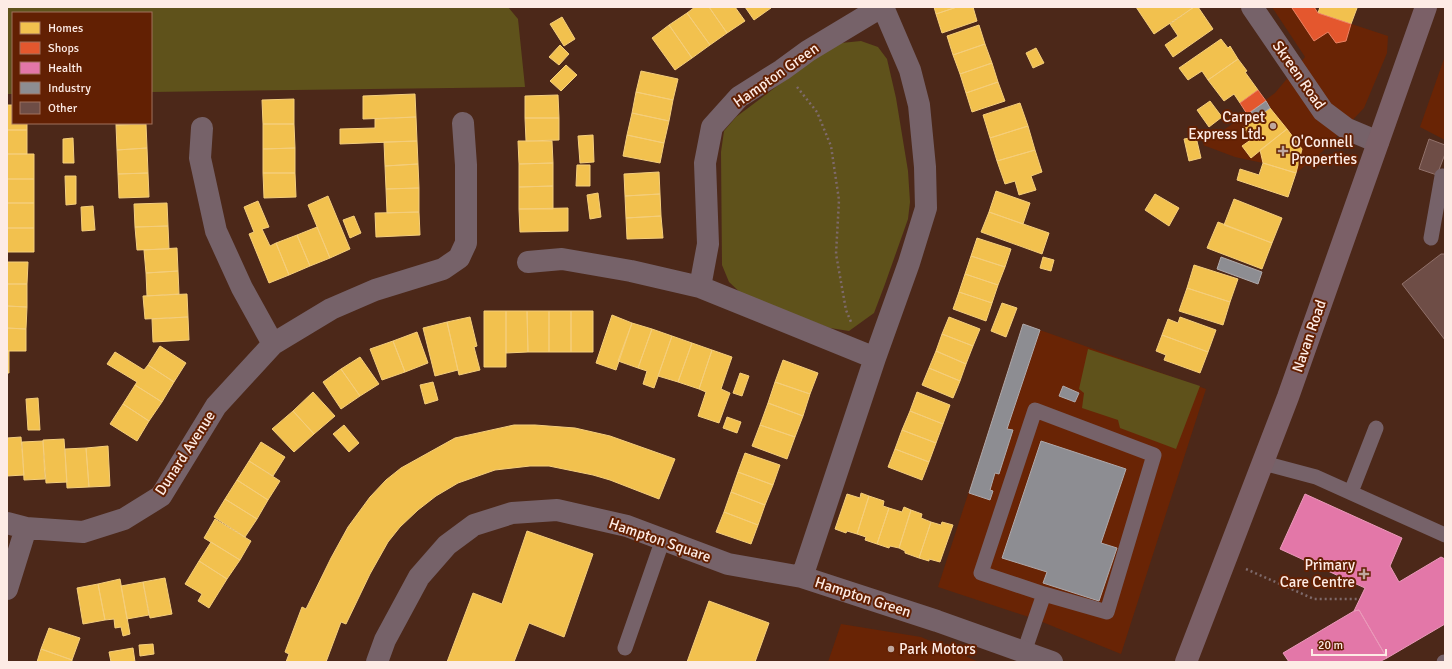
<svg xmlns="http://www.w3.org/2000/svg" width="1452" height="669" font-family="Signika,sans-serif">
<rect width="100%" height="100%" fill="#4c2819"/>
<path fill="#692405" d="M1272,7H1315L1318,13L1388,36L1387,53L1364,108L1322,152L1296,173L1263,163L1235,157L1203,145L1275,93L1305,57Z
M1445,56V140L1420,127Z
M1023,324L1206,389L1121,654L1035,619L938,587Z
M841,624L921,637L979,662H828Z"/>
<path fill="#5f521b" d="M7,7H508L518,19L525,87L151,92V13H13V94H7Z
M861,41L878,47L887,59L896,98L908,171L910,202L908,219L885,284L874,313L849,331L830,328L744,296L729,282L722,265L721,152L724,131L736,117L813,59L841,43Z
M1088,349L1200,386L1176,449L1120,428L1118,420L1082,408L1084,393L1079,389Z"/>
<path fill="#f2c14e" stroke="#f5ce7b" d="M695,7H709L727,33L710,45L687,13Z
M709,7H735L745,21L727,33Z
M745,7H771V8L754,20Z
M934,7H957L936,14Z
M957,7H973L977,21L942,33L936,14Z
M1136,7H1194L1154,34Z
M1194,7H1198L1213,29L1173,57L1165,45L1178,36L1170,24Z
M1320,7H1353L1357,8L1351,24L1318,13Z
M687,13L710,45L692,58L669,25Z
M562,17L575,39L564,46L550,24Z
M669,25L692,58L675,70L652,38Z
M979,25L985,44L953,55L947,36Z
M1221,39L1228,48L1230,46L1238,59L1208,80L1202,71L1188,80L1179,68Z
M985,44L992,63L960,74L953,55Z
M560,45L569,54L559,65L549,57Z
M1036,48L1044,63L1033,68L1026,53Z
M1238,59L1247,71L1245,72L1258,90L1240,103L1234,94L1224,101L1208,80Z
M992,63L998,82L966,93L960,74Z
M566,65L577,75L561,91L550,81Z
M641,71L678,79L673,100L636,92Z
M998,82L1005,101L972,112L966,93Z
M636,92L673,100L669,121L632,113Z
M415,94L416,117L363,119V96Z
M558,95L559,118H525V96Z
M294,99V124H263L262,100Z
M1210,101L1222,117L1209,127L1197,110Z
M1020,103L1028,126L990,138L983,115Z
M7,105H13V123H27V130H7Z
M1270,108L1287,129L1251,158L1242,146L1252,139L1243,127Z
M632,113L669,121L664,143L627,135Z
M416,117L417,141L340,144V129L375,128V119Z
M525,118H559V140L526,141Z
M116,123H146V124L116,125Z
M146,124L147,148L117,150L116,125Z
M263,124H294L295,148L263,149Z
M1028,126L1035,150L997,161L990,138Z
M1287,129L1302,149L1296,173L1263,163L1260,150Z
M7,130H27V154H7Z
M593,135L594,162L580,163L578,136Z
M627,135L664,143L660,163L623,156Z
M1196,137L1201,158L1189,161L1184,139Z
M73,138L74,163H63V139Z
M417,141L418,164L385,166L384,142Z
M518,141H552L553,163L519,164Z
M147,148L148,173L118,174L117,150Z
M295,148V173H263V149Z
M1035,150L1042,172L1031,176L1036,190L1019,195L1015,181L1005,184L997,161Z
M7,154H34V179H7Z
M553,163V186L519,187V164Z
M1263,163L1296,173L1288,197L1237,180L1240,169L1259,175Z
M418,164L419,188L386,189L385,166Z
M577,165H590V186H576Z
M659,172L660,194L625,196L624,174Z
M148,173L149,197L119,198L118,174Z
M263,173H295L296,197L264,198Z
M65,176H76V204L66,205Z
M7,179H34V203H7Z
M553,186V209H519V187Z
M419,188V212L387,213L386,189Z
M996,191L1030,203L1023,224L989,212Z
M598,193L601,217L590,219L587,195Z
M660,194L661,216L626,218L625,196Z
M1155,194L1179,208L1169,226L1145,210Z
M328,196L350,249L330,258L308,205Z
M1234,199L1282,218L1272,243L1224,225Z
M258,201L269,227L262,229L270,246L276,243L289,275L269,283L249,234L254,232L244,207Z
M7,203H34V228H7Z
M167,203L168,226L135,227L134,204Z
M93,206L95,230L82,231L81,207Z
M568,208V231L520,232L519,209Z
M419,212L420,235L376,237L375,213Z
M989,212L1049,233L1042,254L981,232Z
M354,216L361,233L350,238L343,220Z
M661,216L663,238L627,239L626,218Z
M1218,222L1272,243L1262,269L1207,248Z
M168,226L169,249L137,250L135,227Z
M317,227L330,258L310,266L297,235Z
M7,228H34V252H7Z
M297,235L310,266L289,275L276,243Z
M977,238L1011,249L1005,267L971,256Z
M177,248L178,271L146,273L144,250Z
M971,256L1005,267L998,285L965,274Z
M1043,257L1054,260L1051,271L1040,268Z
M7,262H28L27,284H7Z
M1194,265L1238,279L1230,302L1187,288Z
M178,271L179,294L147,296L146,273Z
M965,274L998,285L992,303L959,292Z
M7,284H27V307L7,306Z
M1187,288L1230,302L1223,325L1179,311Z
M959,292L992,303L986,321L953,309Z
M187,294L188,317L145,319L143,296Z
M1002,303L1017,308L1006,337L991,331Z
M7,306L27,307L26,329L7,328Z
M484,311H506V367H484Z
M506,311H527L528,352L506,353Z
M527,311H549V352H528Z
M549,311H571V352H549Z
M571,311H593V352H571Z
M612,315L632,323L616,370L596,363Z
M188,317L189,340L153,342L152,319Z
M470,317L477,346L474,347L480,370L459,375L447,322Z
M949,317L980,329L973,346L942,334Z
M1180,317L1216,330L1208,352L1162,335L1168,319L1178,323Z
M447,322L458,370L435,376L423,328Z
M632,323L652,329L638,368L618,361Z
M7,328L26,329V351H7Z
M652,329L672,336L654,388L643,384L647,371L638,368Z
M417,332L428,363L405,372L393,341Z
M942,334L973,346L966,364L936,351Z
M1162,335L1208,352L1200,373L1164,360L1166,355L1156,351Z
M672,336L692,343L678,382L658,376Z
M393,341L405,372L382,380L370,349Z
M692,343L712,350L699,389L678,382Z
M160,346L186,363L174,382L148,365Z
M712,350L732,357L721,389L730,393L719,423L698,416L706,392L699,389Z
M7,351H9V373H7Z
M936,351L966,364L960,381L929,368Z
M115,352L144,370L148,365L174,382L162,402L135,385L137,382L107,364Z
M360,357L379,384L360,396L341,369Z
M783,360L818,373L810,394L775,382Z
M929,368L960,381L953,398L922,385Z
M341,369L360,396L341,409L323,382Z
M740,373L749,376L742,396L733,393Z
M433,382L438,400L425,404L420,385Z
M775,382L810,394L803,416L768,403Z
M135,385L162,402L149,421L123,404Z
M313,392L335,416L314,434L293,411Z
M917,392L950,405L943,424L910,411Z
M38,398L40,430H28L26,399Z
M768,403L803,416L795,437L760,425Z
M123,404L149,421L137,441L110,424Z
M293,411L314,434L294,452L272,429Z
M910,411L943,424L936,443L902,430Z
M727,417L741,422L737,433L723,428Z
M344,425L359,443L349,452L333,434Z
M514,425H535L575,428L610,436L675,459L659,499L610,480L593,475L549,466H530L495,470L458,483L436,496L418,510L400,527L388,542L370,574L346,624L341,622L326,662H286L289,654L285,652L302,607L306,609L331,558L348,527L370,497L386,480L401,468L455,438Z
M760,425L795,437L787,459L752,446Z
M902,430L936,443L929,462L895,449Z
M21,437L24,475L7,476V438Z
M64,439L67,482L46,483L43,440Z
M43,441L45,479L24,480L22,442Z
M261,442L285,457L273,476L249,461Z
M108,446L110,486L89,487L86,448Z
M86,448L89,487L67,488L65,449Z
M895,449L929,462L922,480L888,467Z
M745,453L780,465L773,485L738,472Z
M249,461L280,481L268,500L237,480Z
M738,472L773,485L765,505L731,492Z
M237,480L268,500L257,519L225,499Z
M731,492L765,505L758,525L724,512Z
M861,493L869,496L857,534L847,531L846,533L835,529L847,494L860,498Z
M869,496L884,501L883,506L889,508L877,544L865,540L866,537L857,534Z
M225,499L257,519L245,537L214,517Z
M904,507L911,510L899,548L890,546L889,548L877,544L889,508L902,512Z
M911,510L922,514L921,518L931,522L919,558L905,553V551L899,548Z
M724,512L758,525L751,544L716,532Z
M215,519L251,541L240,560L204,538Z
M931,522L941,525L942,522L953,525L940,562L929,559V561L919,558Z
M527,531L593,554L564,637L529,623L514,662H447L473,593L502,604Z
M211,542L240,560L227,579L199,561Z
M199,561L227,579L209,608L198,601L202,594L185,584Z
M165,578L172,614L150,618L143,582Z
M120,579L130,634L123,636L121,627L115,628L114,619L105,620L98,584Z
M143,582L149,615L127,619L121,586Z
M98,584L105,620L83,624L77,588Z
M709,601L769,623L755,662H687Z
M49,628L80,638L72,660L41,649Z
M153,644L154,654L140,656L139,645Z
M133,648L135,662H111L109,652Z
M41,649L72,660V662H37Z"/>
<path fill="#e4572e" stroke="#ec8365" d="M1294,7H1314L1318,13L1351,24L1346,41L1336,43L1328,32L1314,41L1292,8Z
M1258,90L1266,101L1247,114L1240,103Z"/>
<path fill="#e377a8" stroke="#eb9aba" d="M1305,494L1402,538L1390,566L1399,582L1441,557L1445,559V624L1387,658L1359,610L1354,611L1365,588L1280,549Z
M1359,610L1387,658L1379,662H1289L1283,653L1354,611Z"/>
<path fill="#8d8d92" stroke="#afa9ab" d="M1266,101L1270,108L1256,118L1251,112Z
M1221,257L1262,272L1258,284L1217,269Z
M1023,324L1040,330L1007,429L1013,430L999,474L995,473L990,490L993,491L990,500L969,493Z
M1063,386L1079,393L1075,402L1059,396Z
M1041,441L1126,469L1101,543L1117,548L1099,601L1043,583L1047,572L1002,558Z"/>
<path fill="#6e4d46" stroke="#91716a" d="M1429,139L1445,145V154L1437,175L1419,169Z
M1441,254H1445V340L1402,284Z"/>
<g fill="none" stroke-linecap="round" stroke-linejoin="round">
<path stroke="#7e6a6b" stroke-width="2.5" stroke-dasharray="2 3" stroke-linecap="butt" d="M797,87L817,112L831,146L839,200L836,254L846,310L851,322
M1246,569L1314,599H1359"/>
<path stroke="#766269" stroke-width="15" d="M1431,238L1442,176
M1263,463L1316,477L1445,535
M1351,492L1376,428
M625,648L663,539
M1024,652L1044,594L981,573L1035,410L1154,455L1107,612L1044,594
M1444,662H1445"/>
<path stroke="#766269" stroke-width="22" d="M1252,7L1323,111L1347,129L1378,142
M202,128L200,158L216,231L242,288L273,344
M528,262L562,259L631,271L700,287L875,358
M700,287L708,244L705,163L712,127L739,97L782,70L808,51L881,7
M7,523L26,528L83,532L124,519L161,496L216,406L273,344L331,309L375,290L443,269L459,258L466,243V165L463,123
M802,577L875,358L909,263L926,208L925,167L919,105L910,70L883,7
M7,589L26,528
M377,662L385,640L419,577L447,545L474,525L512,513L557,510L627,526L728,564L802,577L937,621L1052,662"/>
<path stroke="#7b6067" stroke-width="22" d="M1186,662L1288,397L1426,7"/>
</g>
<g fill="#bfa79e" stroke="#622003" stroke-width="1.5">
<circle cx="1273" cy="126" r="4"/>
<path d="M1281 145h4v4h4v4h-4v4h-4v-4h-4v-4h4z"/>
<path d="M1362 568h4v4h4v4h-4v4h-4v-4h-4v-4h4z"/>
<circle cx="891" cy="649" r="4"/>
</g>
<g text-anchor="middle" stroke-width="4" stroke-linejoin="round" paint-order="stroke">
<g font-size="15" fill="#fdebe5" stroke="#622003">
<text transform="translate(776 75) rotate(-35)" y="5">Hampton Green</text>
<text transform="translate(1299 75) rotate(55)" y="5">Skreen Road</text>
<text transform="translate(1309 336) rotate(-71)" y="5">Navan Road</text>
<text transform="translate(185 453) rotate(-57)" y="5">Dunard Avenue</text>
<text transform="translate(660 540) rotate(19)" y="5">Hampton Square</text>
<text transform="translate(863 597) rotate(18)" y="5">Hampton Green</text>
</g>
<g font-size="15" fill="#fdebe5" stroke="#622003" text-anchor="end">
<text x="1265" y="122">Carpet<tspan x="1265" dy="17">Express Ltd.</tspan></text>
<text x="1291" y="147" text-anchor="start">O'Connell<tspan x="1291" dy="17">Properties</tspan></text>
<text x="1355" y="570">Primary<tspan x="1355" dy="17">Care Centre</tspan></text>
<text x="899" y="654" text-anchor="start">Park Motors</text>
</g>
</g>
<rect width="1452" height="669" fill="none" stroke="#fdebe5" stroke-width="16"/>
<rect x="12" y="12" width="140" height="112" fill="#622003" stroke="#a0715d"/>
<rect x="20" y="22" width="20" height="12" fill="#f2c14e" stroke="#a0715d"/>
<text x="48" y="32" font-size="12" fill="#fdebe5">Homes</text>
<rect x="20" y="42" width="20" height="12" fill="#e4572e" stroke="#a0715d"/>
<text x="48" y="52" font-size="12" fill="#fdebe5">Shops</text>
<rect x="20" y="62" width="20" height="12" fill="#e377a8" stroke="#a0715d"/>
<text x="48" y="72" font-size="12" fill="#fdebe5">Health</text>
<rect x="20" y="82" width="20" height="12" fill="#8d8d92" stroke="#a0715d"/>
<text x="48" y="92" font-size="12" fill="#fdebe5">Industry</text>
<rect x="20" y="102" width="20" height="12" fill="#6e4d46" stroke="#a0715d"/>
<text x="48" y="112" font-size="12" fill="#fdebe5">Other</text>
<path d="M1312 649v6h74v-6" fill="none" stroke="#fdebe5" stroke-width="2"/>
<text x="1318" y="649" font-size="12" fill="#fdebe5" stroke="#622003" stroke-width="3" paint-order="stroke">20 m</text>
</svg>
